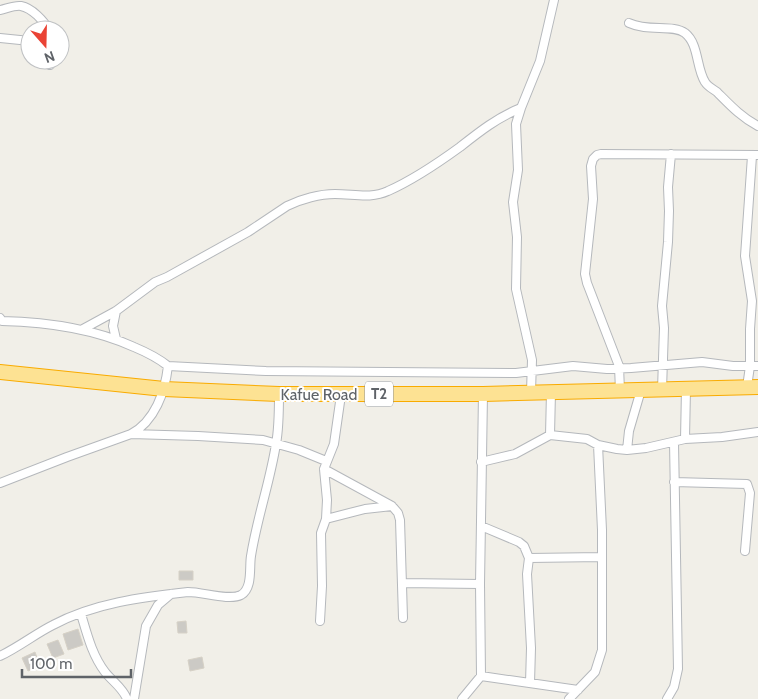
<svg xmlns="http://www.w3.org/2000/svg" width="758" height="699" font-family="Cabin,sans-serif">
<rect width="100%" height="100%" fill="#f1efe8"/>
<path fill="#cccac5" stroke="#d6d1c6" d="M179,571H193V580H179Z
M186,621L187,633H178L177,622Z
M78,629L83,645L68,650L63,634Z
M58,640L64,654L53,658L47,644Z
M35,652L40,666L28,671L22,658Z
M202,657L204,668L190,671L188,660Z"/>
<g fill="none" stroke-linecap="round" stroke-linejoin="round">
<g stroke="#b5b8bc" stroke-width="10">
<path id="street" d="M0,10C6,9 14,5 21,6C32,8 44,21 49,30
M629,23C648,32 673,24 685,33C699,44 696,68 705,82C708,87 713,89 717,92C730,105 741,117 758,126
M0,38L30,41
M49,60L50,65
M521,108L516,124L518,170L513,202L517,237L516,289L532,360L531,392
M0,318L2,321C47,322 92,328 134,347C146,352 158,358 168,366C165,392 155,421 131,434L67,457L0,483
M83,329L116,311L155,282L167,277L248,232L287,206C301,199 320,194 335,194C354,194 371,199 388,191C413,180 438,163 460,147C479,132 498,117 521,108L540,61L554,0
M116,339L113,326L116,311
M168,366L266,371L516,373L573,366L607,369L631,368L702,362L733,366H758
M747,387L750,366V329L752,301L745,256L752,156
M662,390L664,328L662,306L668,242L669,211L668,187L671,154
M620,391L619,366L587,283L585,274L593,199L591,166L593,159L597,155L601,154L758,155
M551,392L550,435L587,439L598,445L617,449L627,450L646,448L685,439L722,437L758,432
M131,434L198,436L263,440L299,450L326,461
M685,439L686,389
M627,450L629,431L641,390
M481,462L515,454L550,435
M324,469L392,506
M674,482L747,484L750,493L745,551
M326,519L365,509L392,506L398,513L400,520L403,618
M481,526L519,542L524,546L529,558
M403,583L480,584
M81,614C87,634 92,655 105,672C112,681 123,688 127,699
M320,621L322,586L321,533L326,519L327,500L324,469L334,444L341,395
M0,656C19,647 35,634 53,625C94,603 143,597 188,592C203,592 229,601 241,595C253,588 249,567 251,556C257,518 270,482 276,444C279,428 279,411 279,394
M481,676L578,690
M530,683L531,648L527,574L529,558L602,557
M134,699L146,626L158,605L171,594
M462,699L481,676L480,584L483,394
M569,699L595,672L602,650V530L598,445
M667,699L674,687L678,669L674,442"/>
</g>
<g stroke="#f9ab00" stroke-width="16">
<path id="highway" d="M0,372L164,389L279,394H483L758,387"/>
</g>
<use href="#street" stroke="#fff" stroke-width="8"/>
<use href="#highway" stroke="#fde293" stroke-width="14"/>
</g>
<g text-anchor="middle" stroke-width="4" stroke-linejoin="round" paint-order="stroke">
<rect fill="#fff" stroke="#8f9295" stroke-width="1" x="365" y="381.5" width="28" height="25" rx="4"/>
<g font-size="15" font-weight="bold" fill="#5f6368">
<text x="379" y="399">T2</text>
</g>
<g font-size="16" fill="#5f6368" stroke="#fff">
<text x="319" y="400">Kafue Road</text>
</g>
</g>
<g transform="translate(45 45) rotate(160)"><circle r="24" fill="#ffffff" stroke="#bfc1c3"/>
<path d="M0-4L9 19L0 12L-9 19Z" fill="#ea4335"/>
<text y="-8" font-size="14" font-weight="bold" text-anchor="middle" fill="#5f6368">N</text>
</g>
<path d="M22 669v8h109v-8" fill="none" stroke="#5f6368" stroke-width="2.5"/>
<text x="30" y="669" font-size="15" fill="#5f6368" stroke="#ffffff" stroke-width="4" paint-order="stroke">100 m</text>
</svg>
